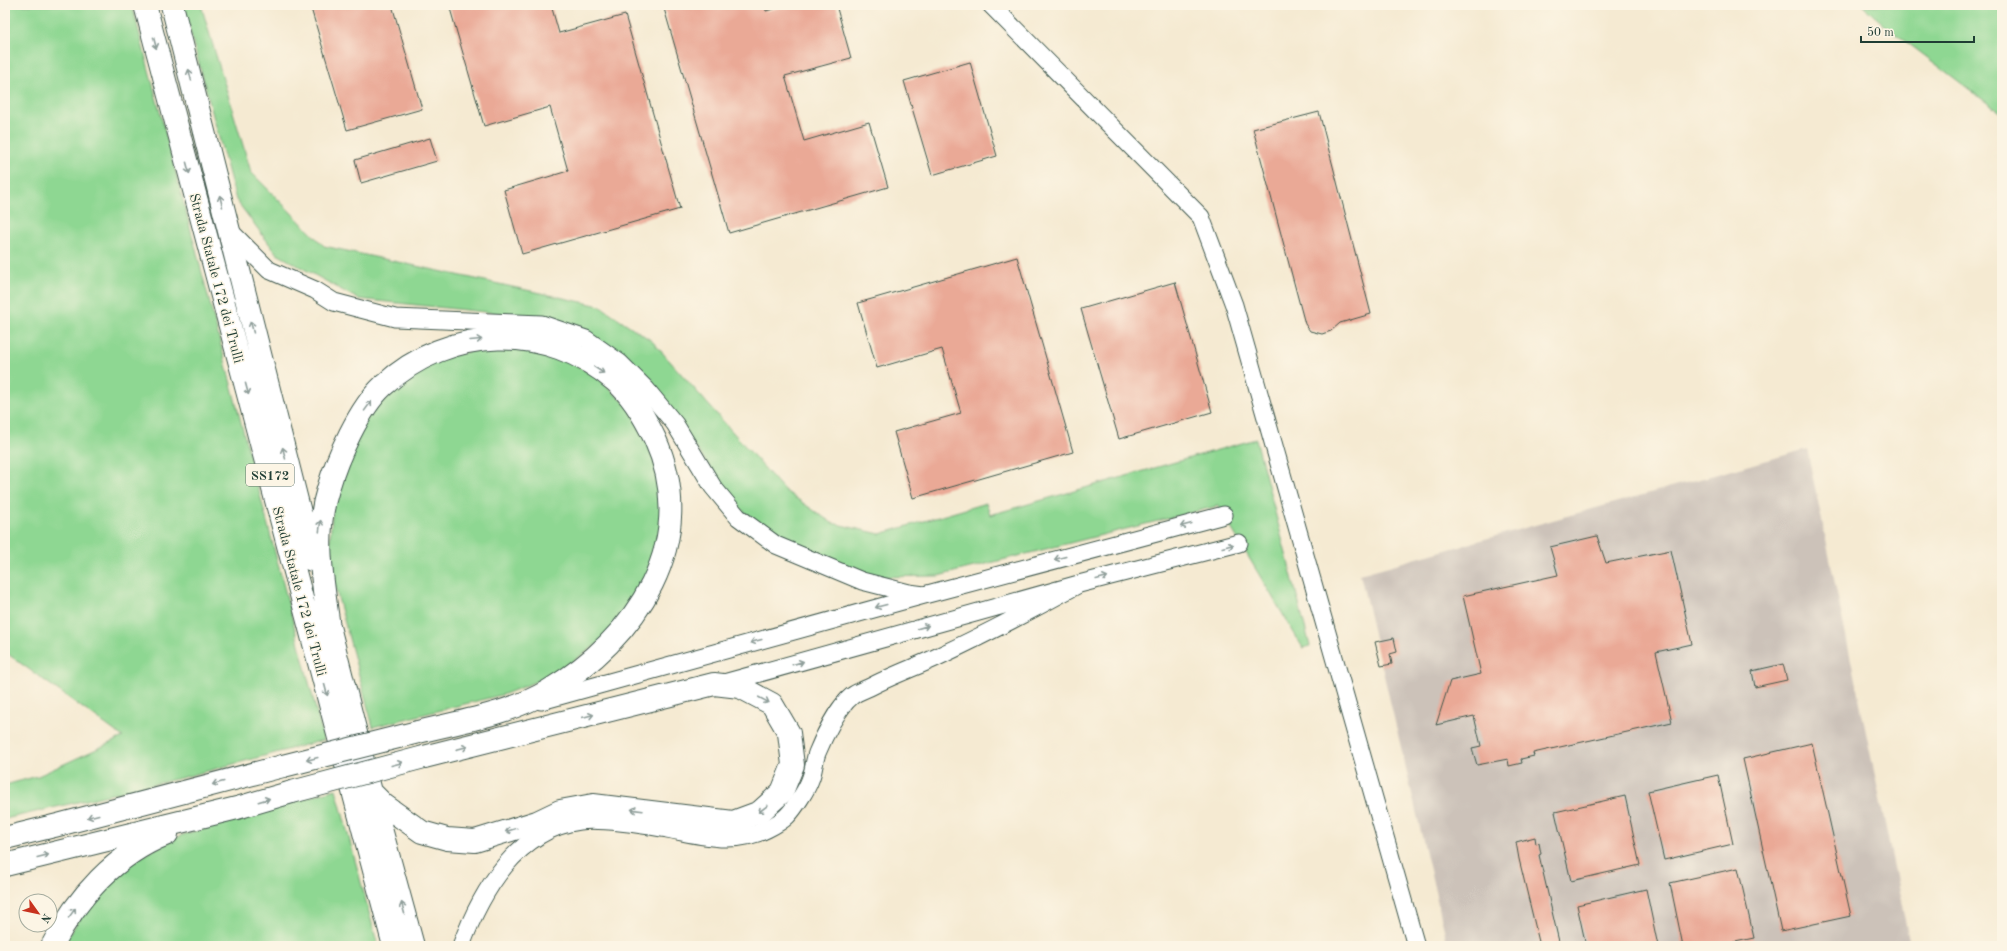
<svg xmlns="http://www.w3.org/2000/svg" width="2007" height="951" font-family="'Old Standard TT',serif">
<rect width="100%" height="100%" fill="#fcf5e5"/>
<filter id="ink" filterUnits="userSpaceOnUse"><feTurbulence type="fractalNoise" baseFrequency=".025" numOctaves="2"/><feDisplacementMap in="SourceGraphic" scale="8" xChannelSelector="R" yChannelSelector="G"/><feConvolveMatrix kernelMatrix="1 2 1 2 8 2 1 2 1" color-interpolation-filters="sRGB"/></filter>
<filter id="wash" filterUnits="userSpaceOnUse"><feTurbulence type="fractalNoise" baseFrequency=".012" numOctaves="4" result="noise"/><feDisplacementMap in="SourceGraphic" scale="16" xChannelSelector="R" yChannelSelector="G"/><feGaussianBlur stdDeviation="0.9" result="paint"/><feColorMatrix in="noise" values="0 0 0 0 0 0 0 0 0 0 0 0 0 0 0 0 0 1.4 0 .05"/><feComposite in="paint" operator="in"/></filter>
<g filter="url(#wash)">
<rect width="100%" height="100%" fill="#f5ead2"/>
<path fill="#ccc2b9" d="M1807,449L1910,944L1900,946H1448L1360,574Z"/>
<path fill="#8ed792" stroke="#568a63" d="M5,5H132L324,740L181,778L5,819V785L38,776L123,737L5,652Z
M183,5H201L251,172L324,246L600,306L652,341L784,490L832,523L880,534L986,503L990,515L1256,439L1310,646L1303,648L1218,506L938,576L872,577L812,559L740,509L646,379L533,317L358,299L277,254L236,200Z
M1862,5H2002V114L1888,28Z
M502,344L555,353L597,377L629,407L656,460L664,517L648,582L606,638L555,674L505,694L373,727L333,579L329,551L334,492L364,422L381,397L437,359Z
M336,789L378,946H61L109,877L149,852L182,835Z"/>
<g id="blocks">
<path fill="#eaa996" d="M310,5H392L422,109L347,130Z
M449,5H551L559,33L625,15L680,209L522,254L504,190L568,171L550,107L484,126Z
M663,5H765L766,11L788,5H836L851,58L785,76L804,141L869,122L888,187L729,233Z
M970,62L997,156L932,175L904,81Z
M1319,112L1371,314L1340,323L1331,331L1322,334L1310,331L1305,324L1253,129Z
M430,138L437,161L361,183L355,160Z
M1017,257L1073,452L913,498L894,432L961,413L942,349L877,368L858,303Z
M1175,282L1212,412L1119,439L1081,309Z
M1597,536L1606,563L1671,550L1692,644L1656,652L1672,722L1533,753L1534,756L1521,759L1522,763L1509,766L1508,759L1477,765L1472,748L1481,746L1474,716L1436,725L1450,681L1481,674L1463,596L1558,575L1550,547Z
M1394,638L1397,652L1390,654L1392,664L1381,666L1375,642Z
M1783,664L1787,680L1755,687L1752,671Z
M1812,743L1851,916L1781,931L1743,759Z
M1718,775L1733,844L1664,860L1648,791Z
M1625,796L1640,865L1571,881L1555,812Z
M1535,837L1536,844L1539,843L1541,854L1539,855L1560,946H1540L1519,859L1516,842Z
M1738,868L1754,938L1716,946H1683L1670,883Z
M1646,889L1658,946H1586L1577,905Z"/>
</g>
</g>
<g filter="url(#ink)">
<use href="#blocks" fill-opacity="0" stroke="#3f574c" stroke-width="1"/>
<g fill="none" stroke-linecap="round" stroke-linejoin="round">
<g stroke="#3f574c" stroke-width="19">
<path id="minor" d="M991,5L1201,217L1234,305L1416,946
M227,228L269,270L315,290L334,302L395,318L542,324L586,339L620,363L646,389L675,424L713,487L738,517L776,545L862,581L909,593L924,595
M724,683L1079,584L1239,543
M541,701L924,595L1224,515
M461,946C481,892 517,829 580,821C603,818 643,825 667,829C700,835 734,846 767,829C773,826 782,821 787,816C794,809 807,789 810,780C814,771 814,761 817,753C824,736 838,707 852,696C857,692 864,690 870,687C891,676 913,668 935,658C984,635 1032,610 1079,584"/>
</g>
<g stroke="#3f574c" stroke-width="24">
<path id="highway" d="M145,5L394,946
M172,5L312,560
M324,607L371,792L413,946
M328,620C322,576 314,533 328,489C337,458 359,408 383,386C449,325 547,322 615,381C633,396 645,418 655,439C701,542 637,638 548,691C509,714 462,721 418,732
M371,792L384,805L422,832L447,839L475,841L537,822L560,811L593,805L733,822L760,812L782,792L793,765L789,733L772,704L740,687L714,684L424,757
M5,838L58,825L283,766
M5,865L237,808L292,792
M52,946C76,898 116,854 167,834"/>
</g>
<use href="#minor" stroke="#fff" stroke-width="17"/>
<use href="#highway" stroke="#fff" stroke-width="22"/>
<g stroke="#3f574c" stroke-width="24" stroke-linecap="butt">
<path id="highway-bridge" d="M283,766L418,732
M292,792L424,757"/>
</g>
<use href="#highway-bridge" stroke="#fff" stroke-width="22"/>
</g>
<defs><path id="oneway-shaft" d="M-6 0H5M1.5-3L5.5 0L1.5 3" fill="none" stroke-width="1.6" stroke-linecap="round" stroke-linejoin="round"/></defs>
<g stroke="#8f9e9a">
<use href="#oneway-shaft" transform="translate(155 43) rotate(75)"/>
<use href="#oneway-shaft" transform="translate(190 75) rotate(-104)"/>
<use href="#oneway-shaft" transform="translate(188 168) rotate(75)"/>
<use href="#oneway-shaft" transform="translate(221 201) rotate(-104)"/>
<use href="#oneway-shaft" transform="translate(252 327) rotate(-104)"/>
<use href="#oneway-shaft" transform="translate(476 340) rotate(-5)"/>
<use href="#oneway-shaft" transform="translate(599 370) rotate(33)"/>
<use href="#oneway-shaft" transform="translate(247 389) rotate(75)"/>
<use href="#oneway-shaft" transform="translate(368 406) rotate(-54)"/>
<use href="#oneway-shaft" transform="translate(284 453) rotate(-104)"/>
<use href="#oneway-shaft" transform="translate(1186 525) rotate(165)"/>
<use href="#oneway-shaft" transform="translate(320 526) rotate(-83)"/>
<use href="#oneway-shaft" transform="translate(1228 546) rotate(-14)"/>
<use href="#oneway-shaft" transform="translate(1060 558) rotate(165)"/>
<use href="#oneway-shaft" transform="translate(1102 578) rotate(-14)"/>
<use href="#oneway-shaft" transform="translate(881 606) rotate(165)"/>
<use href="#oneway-shaft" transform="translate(923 627) rotate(-16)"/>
<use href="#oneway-shaft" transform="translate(756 641) rotate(165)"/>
<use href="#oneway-shaft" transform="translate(798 663) rotate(-16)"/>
<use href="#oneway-shaft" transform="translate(326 690) rotate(75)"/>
<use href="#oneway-shaft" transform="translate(764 700) rotate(28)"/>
<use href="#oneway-shaft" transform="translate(588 716) rotate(-14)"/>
<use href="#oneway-shaft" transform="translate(462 748) rotate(-14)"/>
<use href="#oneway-shaft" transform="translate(312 759) rotate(166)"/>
<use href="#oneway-shaft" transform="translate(397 764) rotate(-15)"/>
<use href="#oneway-shaft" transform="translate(218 783) rotate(165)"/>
<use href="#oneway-shaft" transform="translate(264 800) rotate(-16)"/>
<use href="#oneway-shaft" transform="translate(763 809) rotate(143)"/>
<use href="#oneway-shaft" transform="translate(637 810) rotate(-173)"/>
<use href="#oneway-shaft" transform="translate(93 816) rotate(165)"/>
<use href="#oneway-shaft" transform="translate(511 830) rotate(163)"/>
<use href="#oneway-shaft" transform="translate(43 856) rotate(-14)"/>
<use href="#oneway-shaft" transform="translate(403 908) rotate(-105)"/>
<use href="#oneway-shaft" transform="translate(72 913) rotate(-54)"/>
</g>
</g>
<g text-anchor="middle" stroke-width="3" stroke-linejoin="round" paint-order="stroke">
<rect fill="#fcf5e5" stroke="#617469" stroke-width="1" x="246" y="464" width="48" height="22" rx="3"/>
<g font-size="13" font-weight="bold" fill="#1f3d34">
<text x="270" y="480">SS172</text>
</g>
<g font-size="14" fill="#1f3d34" stroke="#fcf5e5">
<text transform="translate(217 278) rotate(75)" y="5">Strada Statale 172 dei Trulli</text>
<text transform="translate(300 591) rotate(75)" y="5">Strada Statale 172 dei Trulli</text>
</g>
</g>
<rect width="2007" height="951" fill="none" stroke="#fcf5e5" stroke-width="20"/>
<g transform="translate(38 913) rotate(123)"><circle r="19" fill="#fcf5e5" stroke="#a4ab9e"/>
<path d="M0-3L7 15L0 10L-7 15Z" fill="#c8321e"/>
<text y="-6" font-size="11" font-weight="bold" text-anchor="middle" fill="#1f3d34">N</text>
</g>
<path d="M1861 36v6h113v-6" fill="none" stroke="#1f3d34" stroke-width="2"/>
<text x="1867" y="36" font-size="12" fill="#1f3d34" stroke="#fcf5e5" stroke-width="3" paint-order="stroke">50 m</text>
</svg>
